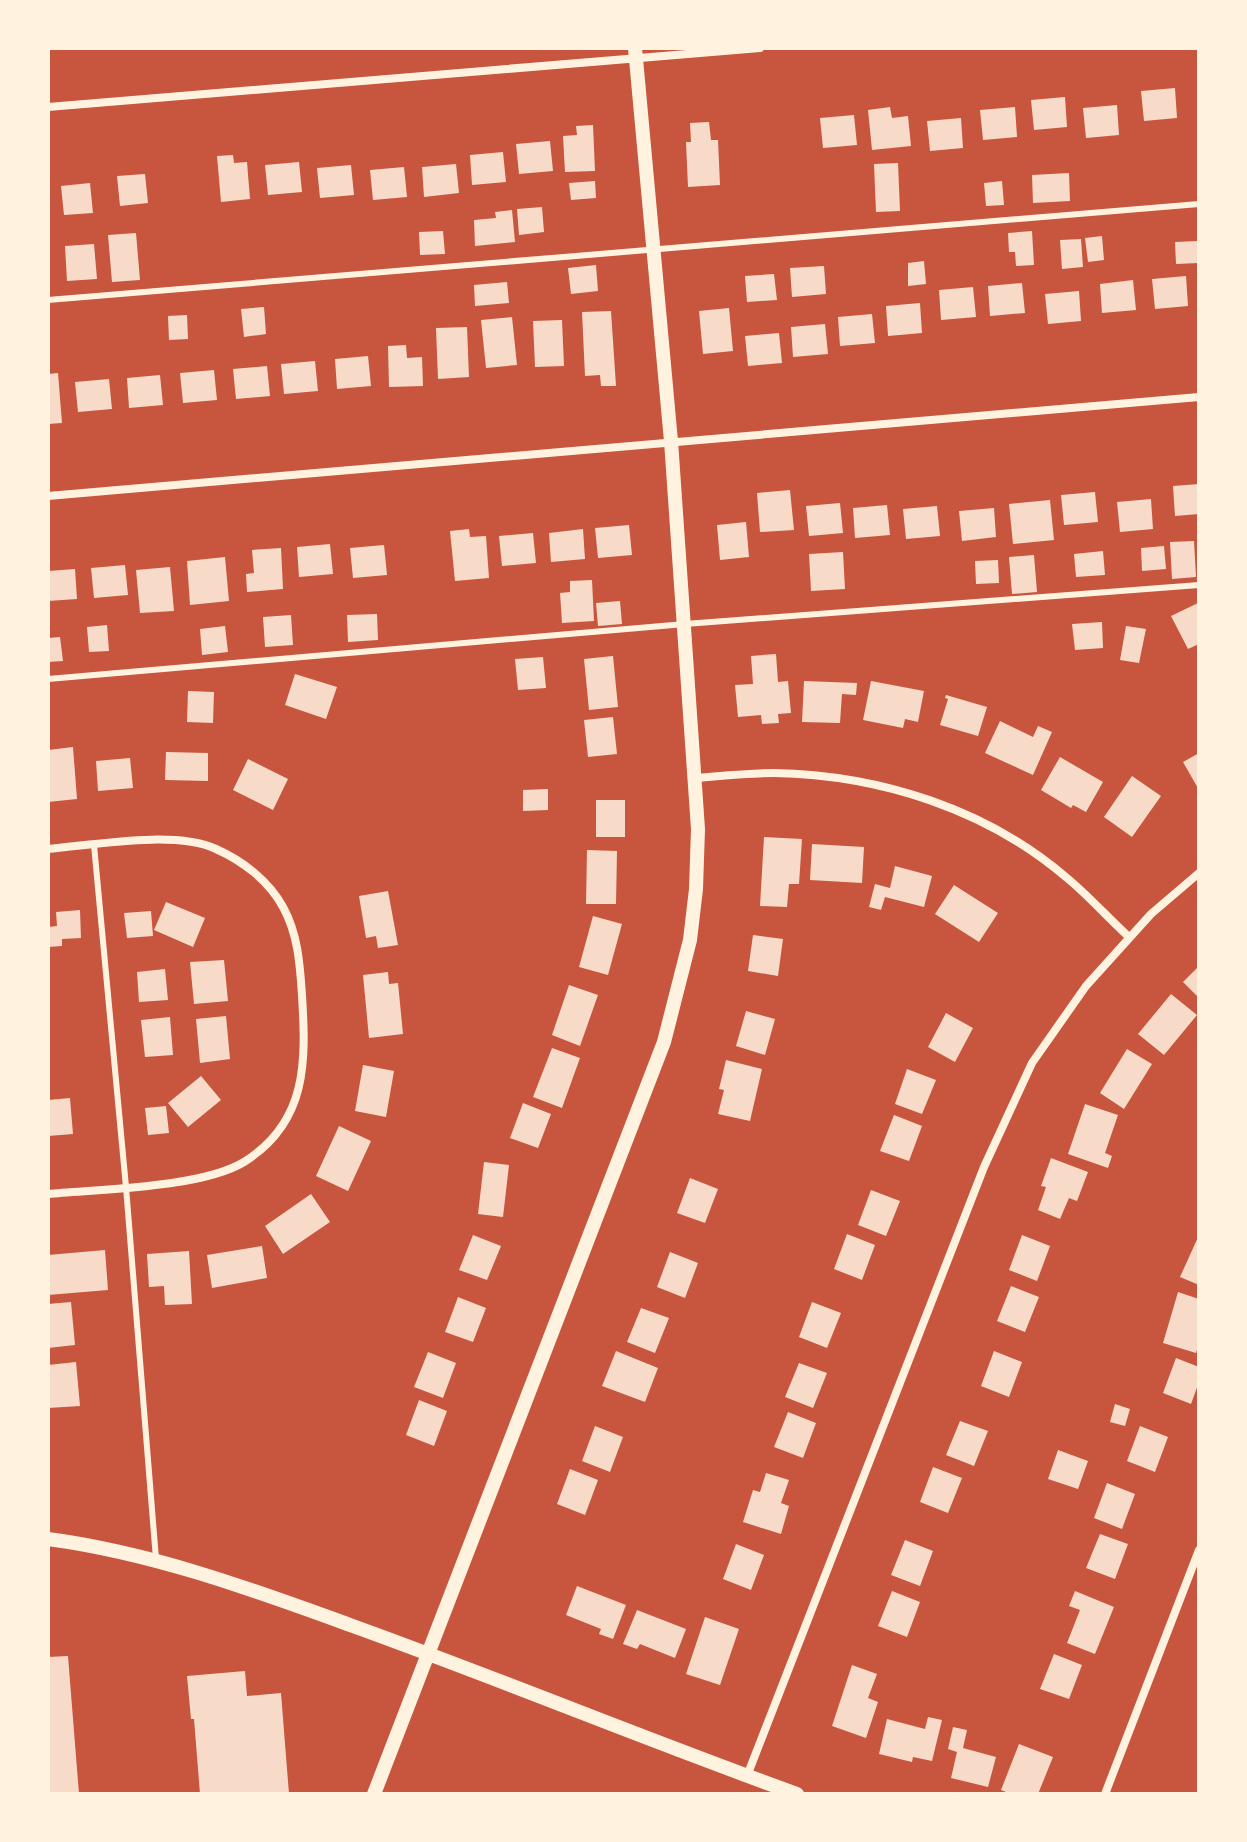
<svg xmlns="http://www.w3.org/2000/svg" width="1247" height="1842" font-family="Barlow,sans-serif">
<rect width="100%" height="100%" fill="#c8553d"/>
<path fill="#f7dbc8" d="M1175,88L1177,118L1144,121L1141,91Z
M1065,97L1067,127L1034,130L1031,100Z
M1117,105L1119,135L1086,138L1083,108Z
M890,107L892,118L908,116L911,146L872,150L868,110Z
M1015,107L1017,137L983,140L980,110Z
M854,115L857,145L823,148L820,118Z
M961,118L963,148L930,151L927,121Z
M709,122L711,140H718L720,185L688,187L686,142H691L690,123Z
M593,125L595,171L565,172L563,136L577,135L576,126Z
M550,141L553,171L519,174L516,144Z
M503,152L506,182L472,185L470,155Z
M233,155L234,163L247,162L250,199L221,202L217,156Z
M299,162L302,192L268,195L265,165Z
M898,163L900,211L876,212L874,164Z
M456,164L459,193L424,197L422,167Z
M351,165L354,195L320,198L317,168Z
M404,167L407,197L373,200L370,170Z
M1069,173L1070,201L1033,203L1032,175Z
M145,174L148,203L120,206L117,176Z
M595,181L596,198L571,200L569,183Z
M1002,181L1004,205L986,206L984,183Z
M90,183L93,213L64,215L61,186Z
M542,207L544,232L519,235L517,209Z
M512,210L515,242L475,246L474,220L496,218L495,212Z
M443,231L445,254L420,255L419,232Z
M1032,231L1034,265L1016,266L1015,252H1009L1008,233Z
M136,233L140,280L112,282L108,235Z
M1102,236L1104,260L1088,262L1085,238Z
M1081,239L1083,267L1062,269L1060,240Z
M1198,241L1199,263L1176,264L1175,242Z
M94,244L97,279L67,281L65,246Z
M924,261L926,284L908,286V263Z
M596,265L598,291L571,294L568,268Z
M824,266L826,294L792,297L790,268Z
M774,274L777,300L747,302L745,276Z
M1186,276L1188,306L1155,309L1152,279Z
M1133,280L1136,310L1102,313L1100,284Z
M507,282L509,303L475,306L474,285Z
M1022,283L1025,313L990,316L988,286Z
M973,287L976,317L941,320L939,290Z
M1079,291L1081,321L1048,324L1045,294Z
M920,303L922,333L888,336L886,306Z
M264,307L266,334L244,337L241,309Z
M729,308L733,351L703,354L699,311Z
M611,311L616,386H601L600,375L585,376L582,312Z
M872,314L875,343L840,346L838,317Z
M187,315L188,339L169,340L168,316Z
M512,317L517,365L486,368L481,320Z
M562,320L564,366L535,367L533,321Z
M825,324L828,354L793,357L791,327Z
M467,327L469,377L438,379L436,328Z
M779,333L782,363L748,366L745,336Z
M406,345L407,358L422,357L423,386L389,387L388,346Z
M368,356L371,386L337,389L335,359Z
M315,361L318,391L284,394L281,364Z
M267,366L270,396L236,399L233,369Z
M214,370L217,400L183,403L180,373Z
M58,373L62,423L48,424V374Z
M160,375L163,405L129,408L127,378Z
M109,379L112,409L78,412L75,382Z
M1199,484V514L1175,516L1173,486Z
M790,490L794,530L760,532L757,493Z
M1095,492L1098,522L1064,525L1061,495Z
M1151,499L1153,529L1120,532L1117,502Z
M1050,500L1054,540L1013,544L1009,504Z
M840,503L843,533L809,536L806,506Z
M887,505L890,535L855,538L853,508Z
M937,506L940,536L906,539L903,509Z
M994,508L996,537L962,541L959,511Z
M746,522L749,557L720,560L717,525Z
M629,525L632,555L598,558L595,528Z
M469,529L470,537L486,536L489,578L455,581L450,531Z
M583,529L585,559L551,562L549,533Z
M533,533L536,563L502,566L499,536Z
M1194,541L1196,577L1172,579L1170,542Z
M330,544L333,574L299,577L297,547Z
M384,545L387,575L353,578L350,548Z
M1164,546L1166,569L1142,571L1141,548Z
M281,548L283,589L247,592L246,574L254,573L252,550Z
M1103,551L1105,575L1076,577L1074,554Z
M843,552L845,589L811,591L809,554Z
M1034,555L1037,592L1012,594L1009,557Z
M225,557L229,601L190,605L187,561Z
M998,560L999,583L976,584L975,561Z
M125,565L128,595L94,598L91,568Z
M170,567L174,611L140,613L136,570Z
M75,569L77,599L48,601V571Z
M592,580L594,621L562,623L560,593L570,592V581Z
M620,601L622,624L598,626L596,603Z
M1198,603L1199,644L1188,649L1171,616Z
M377,614L378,640L348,642L347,615Z
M291,615L293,645L265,647L263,617Z
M1102,622L1103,648L1075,650L1072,624Z
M107,625L109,651L89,652L87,627Z
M225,626L228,652L202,655L200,629Z
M1126,626L1146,629L1139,663L1120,660Z
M60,637L63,661L48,662V638Z
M776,654L778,682L788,681L791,713L778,714L779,723L762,724L761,715L738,717L735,685L753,684L751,656Z
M613,656L618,707L589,710L584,659Z
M543,657L546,688L518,690L515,659Z
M295,674L337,687L326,719L285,705Z
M804,681L857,683L856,695L842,694L840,723L802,722Z
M871,681L924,691L918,722L905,719L903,728L863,720Z
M188,691L214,692L213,723L187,722Z
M946,695L987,707L978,736L940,725L948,699L945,698Z
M613,717L617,754L588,757L584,720Z
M1000,721L1033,737L1038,726L1052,732L1033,775L985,753Z
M73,747L77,799L48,802V750Z
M166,752L208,753V781L165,780Z
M1199,753V790L1183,762Z
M1060,757L1103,782L1086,812L1073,805L1071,808L1041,790Z
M130,758L133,788L98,791L96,761Z
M248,759L288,779L273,810L233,790Z
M1132,776L1161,796L1132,837L1104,817Z
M548,789V810L523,811V790Z
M596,800H625V837H596Z
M764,837L802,839L799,884H789L787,907L760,906Z
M812,844L864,847L862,883L810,880Z
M587,850L617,851L616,904H586Z
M895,866L932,876L924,907L885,897L881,910L869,907L875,884L890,888Z
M954,885L998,913L979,942L935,914Z
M388,891L398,945L378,948L376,936L366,938L359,896Z
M166,902L205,918L193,947L154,930Z
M80,910L81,938L62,939V946L48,947V927L57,926L56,912Z
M151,911L153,936L127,938L124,913Z
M593,916L622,924L608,975L579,967Z
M753,935L783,939L778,976L748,971Z
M224,960L228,1001L194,1004L190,962Z
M1199,966V998L1183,982Z
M165,969L168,1000L139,1002L137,972Z
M388,972L389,984L398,983L403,1034L369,1038L363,975Z
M569,985L598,995L580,1046L552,1035Z
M1171,994L1197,1015L1164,1055L1138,1034Z
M746,1011L775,1019L765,1055L736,1046Z
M946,1013L973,1028L955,1062L928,1047Z
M226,1016L230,1059L200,1063L196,1019Z
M170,1017L173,1055L145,1057L141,1020Z
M552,1048L580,1058L562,1108L533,1097Z
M1127,1049L1152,1064L1124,1109L1100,1093Z
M726,1060L762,1069L750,1121L718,1114L724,1090L719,1089Z
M363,1065L394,1071L386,1117L355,1111Z
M907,1069L936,1080L922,1114L895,1104Z
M201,1076L221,1100L188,1127L168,1103Z
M70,1098L73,1134L48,1136V1100Z
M523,1103L551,1114L538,1148L510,1138Z
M1085,1104L1118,1115L1105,1153L1112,1156L1108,1168L1068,1154Z
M166,1106L169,1133L148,1135L145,1108Z
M894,1115L922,1126L909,1161L880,1151Z
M339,1126L371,1141L348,1191L316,1176Z
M1051,1158L1088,1172L1077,1201L1069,1198L1060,1219L1038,1210L1046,1187L1041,1186Z
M484,1162L509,1165L503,1217L478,1214Z
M690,1178L718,1189L705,1223L677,1213Z
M871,1190L900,1201L886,1236L858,1225Z
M311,1194L330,1222L283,1254L265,1226Z
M847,1234L875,1245L862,1280L834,1269Z
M473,1235L501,1246L487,1280L459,1270Z
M1022,1235L1050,1246L1037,1281L1009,1270Z
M1199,1235V1285L1180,1277Z
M262,1246L267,1278L212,1288L207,1255Z
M105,1250L108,1290L48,1295V1255Z
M189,1251L192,1304L165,1305L164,1286L149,1287L147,1254Z
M670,1252L698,1263L685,1298L657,1287Z
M1011,1286L1039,1297L1025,1332L997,1321Z
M1178,1292L1199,1299V1343L1196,1353L1163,1343Z
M458,1297L486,1308L473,1342L445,1332Z
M71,1302L75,1345L48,1348V1304Z
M812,1302L841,1313L827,1348L799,1337Z
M641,1308L669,1318L655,1353L627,1342Z
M616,1351L658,1368L645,1402L602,1386Z
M994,1351L1022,1362L1009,1397L981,1386Z
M428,1352L456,1363L443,1398L414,1387Z
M1176,1358L1199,1367V1382L1191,1404L1163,1393Z
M76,1362L80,1406L48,1408V1365Z
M799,1363L827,1373L813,1408L785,1397Z
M419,1400L447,1411L434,1446L406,1435Z
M1115,1404L1130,1409L1125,1426L1110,1422Z
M788,1412L816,1423L803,1458L774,1447Z
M960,1421L988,1431L974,1466L946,1455Z
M595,1426L623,1437L610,1472L582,1461Z
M1140,1426L1168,1437L1155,1472L1127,1461Z
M1058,1450L1088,1461L1078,1489L1048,1479Z
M933,1467L962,1478L948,1513L920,1502Z
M570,1469L598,1480L585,1515L557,1504Z
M766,1473L789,1480L781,1503L789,1506L781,1534L743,1522L753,1490L760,1492Z
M1107,1483L1135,1494L1122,1529L1094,1518Z
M1100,1534L1128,1544L1115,1579L1086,1568Z
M905,1540L933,1551L920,1586L891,1575Z
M736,1544L764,1555L751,1590L723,1579Z
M577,1586L626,1605L613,1639L599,1634L601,1629L566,1615Z
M892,1591L920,1602L907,1637L878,1626Z
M1075,1591L1114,1607L1095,1654L1067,1643L1080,1610L1069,1606Z
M637,1610L686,1629L675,1658L640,1644L637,1649L623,1644Z
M705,1617L739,1629L720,1685L686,1674Z
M1054,1654L1082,1665L1069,1699L1040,1689Z
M68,1656L79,1794H48V1657Z
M852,1665L877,1674L868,1698L878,1702L866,1738L832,1726Z
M245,1671L247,1696L281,1693L289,1794H200L194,1719H191L187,1676Z
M928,1717L942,1720L932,1761L913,1757L912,1762L879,1754L887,1719L925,1729Z
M953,1727L967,1730L963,1748L996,1757L988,1787L951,1778L957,1752L948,1749Z
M1019,1744L1053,1757L1038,1794H1011L1001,1790Z"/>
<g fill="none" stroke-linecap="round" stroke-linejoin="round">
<path stroke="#fff3e0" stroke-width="6" d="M48,300L1199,204
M48,679L685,624L1199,585
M94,845L126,1187L156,1559"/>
<path stroke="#fff3e0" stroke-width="8" d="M48,107L760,48
M48,496L1199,397
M695,778C721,776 748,773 774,773C880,775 987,809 1067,878C1089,896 1108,918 1129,937
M48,849C94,845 175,830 216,849C243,861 269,881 283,907C298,934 300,965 302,995C306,1061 308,1122 244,1162C201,1188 100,1189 48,1194
M747,1776L984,1167L1032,1063L1086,986L1151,914L1199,873
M1105,1794L1199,1550"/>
<path stroke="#fff3e0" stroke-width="14" d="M48,1539C153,1553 251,1589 350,1625C500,1679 647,1740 797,1794
M374,1794L664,1042L690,940L696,889L698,829L671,441L635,48"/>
</g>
<rect width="1247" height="1842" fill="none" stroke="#fff3e0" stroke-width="100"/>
</svg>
